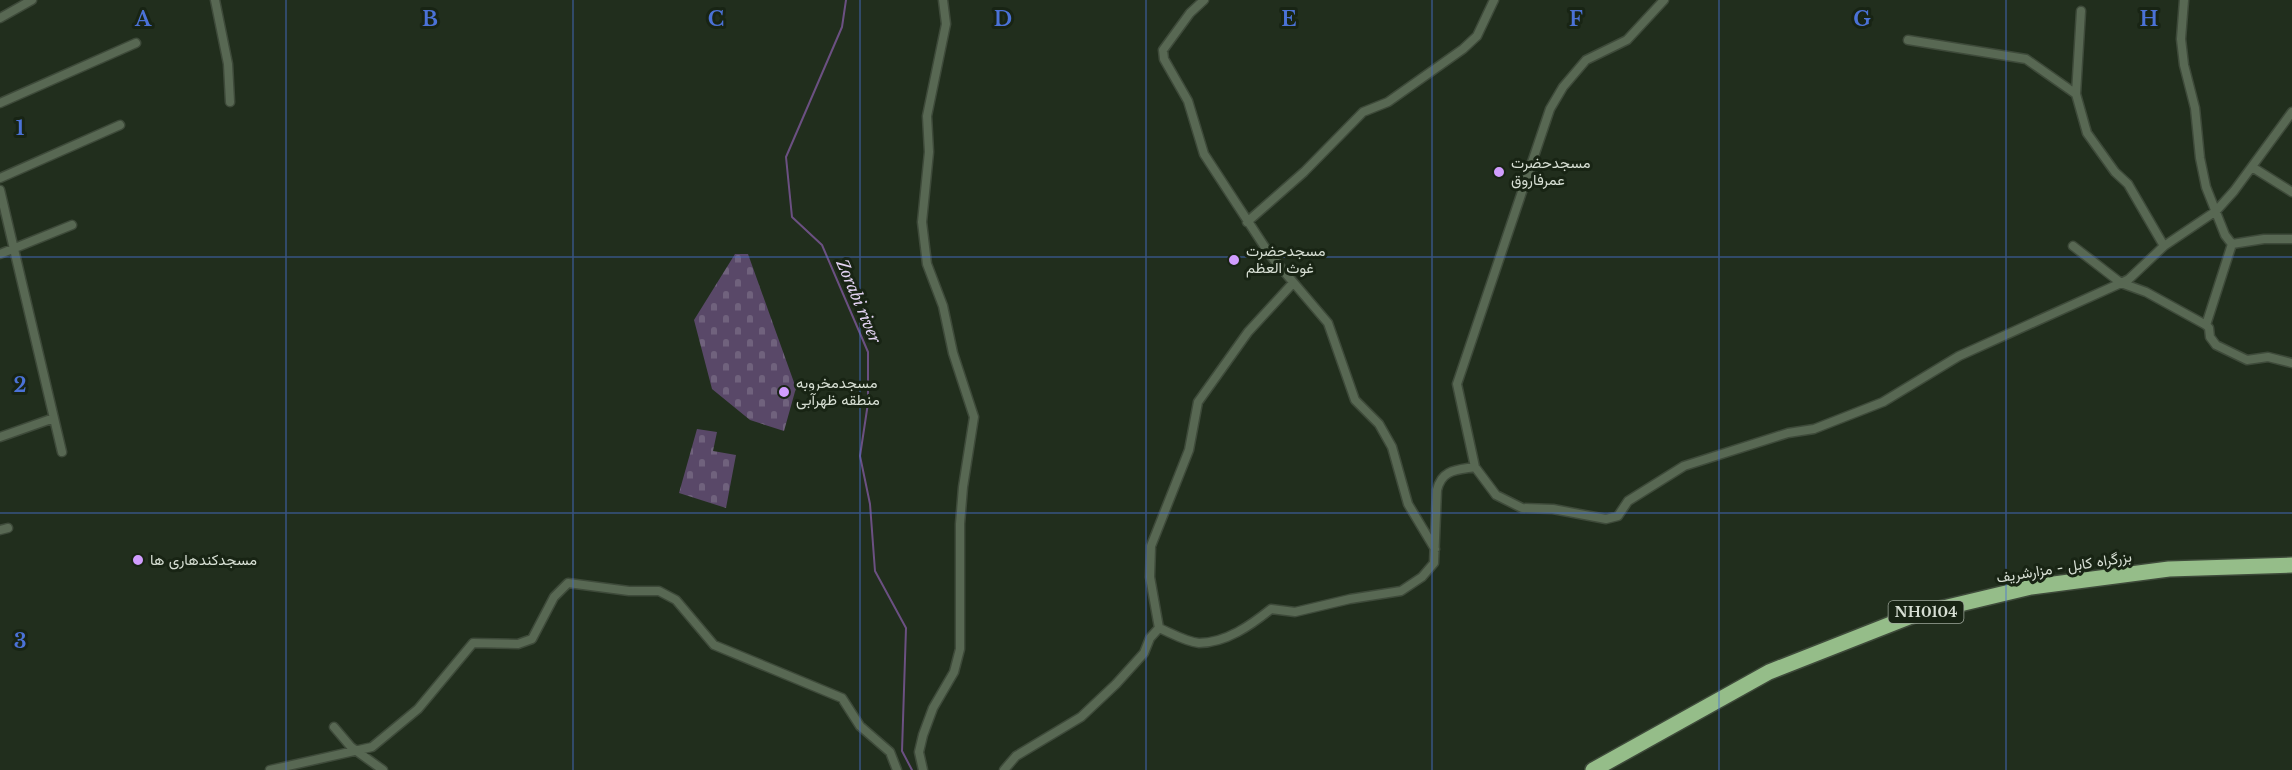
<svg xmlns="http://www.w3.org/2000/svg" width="2292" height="770" font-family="'Libre Baskerville',Vazirmatn,serif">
<defs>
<pattern id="cemetery-stones" width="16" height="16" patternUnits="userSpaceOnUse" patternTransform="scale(1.5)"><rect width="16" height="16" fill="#594868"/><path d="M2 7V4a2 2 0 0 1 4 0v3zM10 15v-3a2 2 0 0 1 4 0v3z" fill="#70627d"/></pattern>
</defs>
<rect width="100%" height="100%" fill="#212e1d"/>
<path fill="url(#cemetery-stones)" d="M735,254H748L796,388L784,431L750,420L712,389L694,320Z
M697,429L717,432L713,451L736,455L726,508L679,493Z"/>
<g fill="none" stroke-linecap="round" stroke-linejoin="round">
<path stroke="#6b5082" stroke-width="2" d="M846,0L842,27L786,157L792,217L822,245L868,352V403L860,456L870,504L875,571L906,628L902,751L912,770"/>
<g stroke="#3e4a3a" stroke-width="11">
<path id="street" d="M215,0L228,64L230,102
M1204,0L1190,13L1163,50L1164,59L1188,101L1204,154L1270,255L1328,323L1355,400L1379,424L1392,447L1408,504L1435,549
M2184,0L2181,39L2184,65L2195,108L2200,158L2206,187L2225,235L2232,244
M2081,11L2076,94L2087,133L2115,172L2128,184L2164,246
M0,18L32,0
M1908,40L2026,59L2076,94
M0,103L136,43
M2252,167L2292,192
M0,178L120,125
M0,190L62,452
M1247,222L1304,172L1363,112L1388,102L1463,49L1477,36L1494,0
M2232,244L2264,239H2292
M2073,246L2121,283L2129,279L2164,246L2216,211L2234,191L2292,112
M0,254L72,225
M2206,325L2232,244
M0,437L54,418
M1475,467L1457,384L1550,109L1563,87L1586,60L1627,40L1664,0
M0,530L8,528
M1159,628L1150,577L1151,546L1189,450L1198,402L1248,332L1293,283
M334,727L351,747L383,770
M270,770L372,747L418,709L473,643L518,644L532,639L554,597L568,583L629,591H659L676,600L714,645L842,698L860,726L890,752L897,770
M923,770L919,752L923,735L933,708L954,672L960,649V524L963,487L974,417L953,353L943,306L927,264L922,222L929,152L927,116L946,24L943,0
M1004,770L1016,756L1081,717L1116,684L1144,653L1150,638L1159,628C1171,633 1186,642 1199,643C1226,643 1251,625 1271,609L1295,612L1350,599L1401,591L1422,577L1434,563L1437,490C1442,469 1457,470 1475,467L1496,495L1522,508L1553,509L1606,519L1618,516L1628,501L1684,466L1788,433L1814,429L1883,402L1959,356L2121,283L2146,292L2206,325L2209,328L2210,337L2216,345L2247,360L2268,357L2292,363"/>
</g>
<g stroke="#3e4a3a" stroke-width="18">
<path id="highway" d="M1593,770L1769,672L1914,615L2031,587L2169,569L2292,565"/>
</g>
<use href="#street" stroke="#586853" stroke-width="8"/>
<use href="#highway" stroke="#95bd89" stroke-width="15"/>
</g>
<path fill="none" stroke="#4b72d7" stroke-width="1.5" stroke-opacity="0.55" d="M286,0V770M573,0V770M860,0V770M1146,0V770M1432,0V770M1719,0V770M2006,0V770M0,257H2292M0,513H2292"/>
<g fill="#d19dfe" stroke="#182414" stroke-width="2">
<circle cx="1499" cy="172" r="6"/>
<circle cx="1234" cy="260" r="6"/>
<circle cx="784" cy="392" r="6"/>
<circle cx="138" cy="560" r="6"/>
</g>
<g text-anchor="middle" stroke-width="6" stroke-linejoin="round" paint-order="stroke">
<rect fill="#182414" stroke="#9da69a" stroke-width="1.5" x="1888.5" y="601" width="75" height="22" rx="4.5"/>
<g font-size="14" font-weight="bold" fill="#d6ded3">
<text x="1926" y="617">NH0104</text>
</g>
<g font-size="15" fill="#d6ded3" stroke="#182414" text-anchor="start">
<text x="1511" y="168">مسجدحضرت<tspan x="1511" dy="17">عمرفاروق</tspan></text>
<text x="1246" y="256">مسجدحضرت<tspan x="1246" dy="17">غوث العظم</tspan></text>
<text x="796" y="388">مسجدمخروبه<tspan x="796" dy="17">منطقه ظهرآبی</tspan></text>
<text x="150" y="565">مسجدکندهاری ها</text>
</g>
<g font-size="15" fill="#d6ded3" stroke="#182414">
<text transform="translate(2064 567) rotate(-9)" y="5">بزرگراه کابل - مزارشریف</text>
</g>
<g font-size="16" font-style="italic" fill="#e5d5f5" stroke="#182414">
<text transform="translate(859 301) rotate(67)" y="6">Zorabi river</text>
</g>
</g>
<g font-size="20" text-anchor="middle" font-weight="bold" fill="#4b72d7" stroke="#182414" stroke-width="6" stroke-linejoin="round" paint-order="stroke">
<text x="143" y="26">A</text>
<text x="430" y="26">B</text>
<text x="716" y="26">C</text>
<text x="1003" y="26">D</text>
<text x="1289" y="26">E</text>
<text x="1576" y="26">F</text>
<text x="1862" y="26">G</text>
<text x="2149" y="26">H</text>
<text x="20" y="135">1</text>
<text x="20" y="392">2</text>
<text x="20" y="648">3</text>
</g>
</svg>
